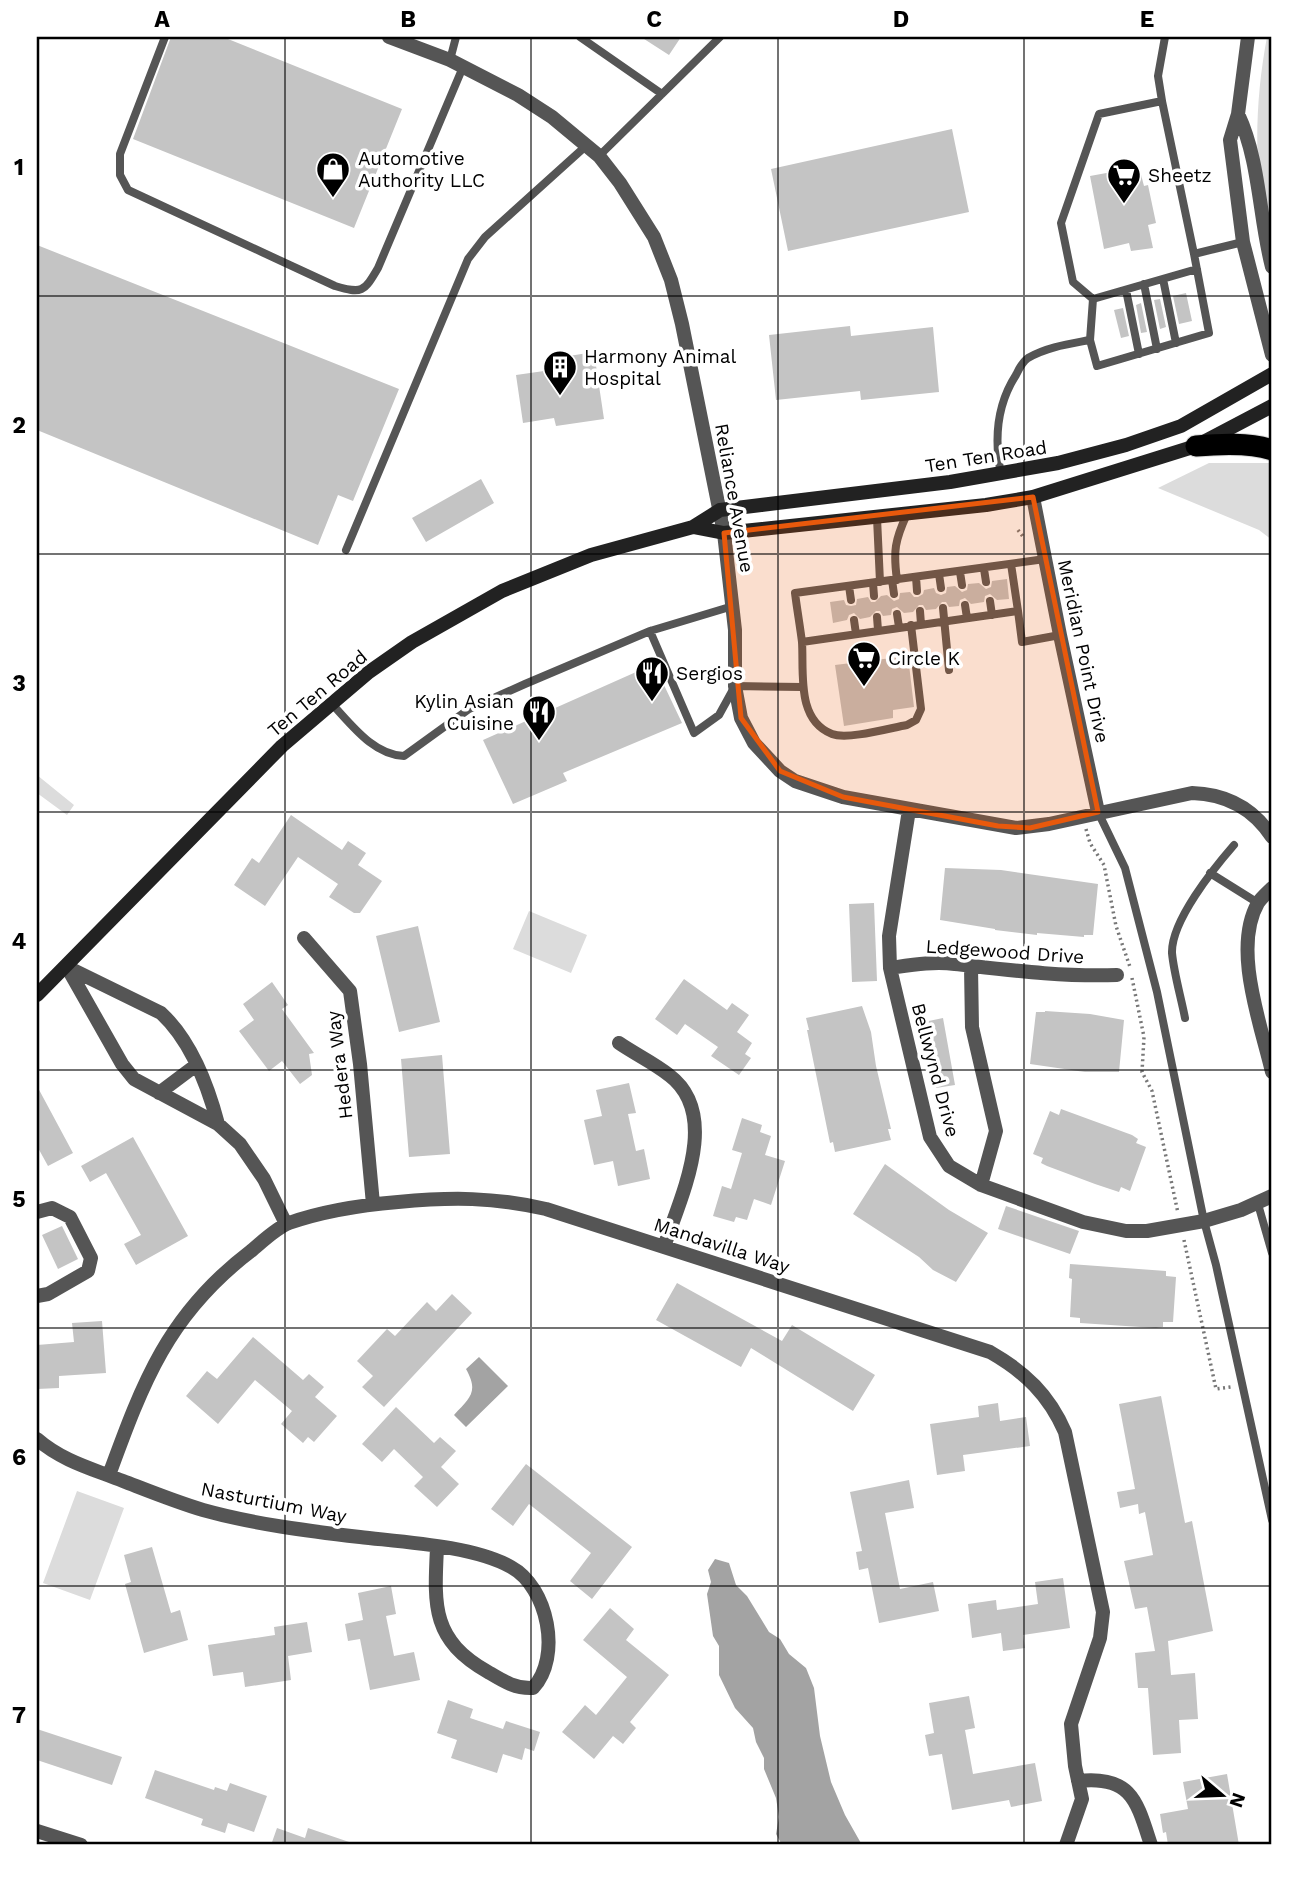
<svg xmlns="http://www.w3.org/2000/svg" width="1309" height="1882" font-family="'Work Sans',sans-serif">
<rect width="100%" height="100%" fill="#fff"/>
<path fill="#dcdcdc" d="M1267,37H1272V245C1268,224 1261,203 1259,182C1255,133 1258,84 1267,37Z
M1209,463H1270L1272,465V540L1259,530L1158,488Z
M37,775L74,805L67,815L37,793Z
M529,911L587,935L571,973L513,949Z
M77,1491L124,1508L90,1600L43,1583Z"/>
<path fill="#a3a3a3" d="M479,1357L508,1386L466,1427L454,1415C470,1398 479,1392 466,1369Z
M715,1559L729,1563L736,1585L747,1596L769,1632L780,1639L789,1654L806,1668L814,1688L820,1736L831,1782L845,1815L862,1845H782L776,1834L779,1817L776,1798L764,1769V1758L756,1742L753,1728L735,1708L719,1675V1646L713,1636L707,1594L711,1582L708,1570Z"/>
<path fill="#c4c4c4" d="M171,37H223L402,109L354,228L133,139Z
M641,37H681L669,55Z
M952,129L969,212L788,251L771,169Z
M1139,167L1144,186L1148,185L1156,223L1148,225L1153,248L1131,251L1129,243L1104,249L1090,176Z
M37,245L399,389L353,501L338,495L318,545L37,430Z
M1186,293L1192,321L1179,324L1173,296Z
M1160,299L1166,327L1160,329L1154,300Z
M1141,303L1147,332L1141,333L1136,305Z
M1123,308L1129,336L1121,338L1114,310Z
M850,326L851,336L933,327L939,392L861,400L860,391L776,400L769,335Z
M594,352L604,419L556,426L554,418L523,423L516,375L551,370L550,359Z
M481,479L494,503L426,542L412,518Z
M1007,579L1009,599L997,600L990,594L985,596L984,602L971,604L965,598L960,600L959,606L949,607L946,602H942L936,609L926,610L923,605H919L913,612L904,613L897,607L892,609L891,615L883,616L880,611H876L870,617L860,619L854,613L849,615L847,620L833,623L830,602L844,600L846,605L851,606L856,605L857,599L868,597L871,602H875L881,596L887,595L894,601L899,599L900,593L910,592L914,597H918L923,594L924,590L934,588L936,593L941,595L946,593L947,587L955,586L962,592L967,590L968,584L979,583L986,589L991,587L992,581Z
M908,656L914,707L893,710V718L844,726L835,665Z
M654,664L682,723L563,773L567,781L513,804L483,740Z
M291,815L342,850L348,841L366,853L358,865L382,881L360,913H354L329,897L338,884L298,857L265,906L234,885L252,858L259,863Z
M945,868L1001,870L1098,884L1093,935H1084V937L1037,933V935L995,930V929L940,920Z
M874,903L877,981L852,982L849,904Z
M418,926L440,1022L399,1032L376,936Z
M684,979L727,1010L732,1003L749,1015L737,1032L752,1043L745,1054L751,1058L739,1075L711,1056L718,1047L685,1024L677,1035L655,1019Z
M272,982L288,1005L282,1009L314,1053L309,1054L312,1075L300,1084L282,1061L269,1071L239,1031L254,1020L243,1004Z
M862,1006L871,1032L876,1066L891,1129H888L891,1140L835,1152L833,1142L830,1143L807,1030H809L806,1018Z
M1045,1011L1090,1014L1124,1020L1119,1072H1085L1030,1064L1036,1012H1045Z
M943,1018L955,1085L936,1088L924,1022Z
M442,1055L450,1154L409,1157L401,1059Z
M629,1083L636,1113L628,1114L636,1151L644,1149L650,1179L618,1186L613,1161L594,1165L584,1120L602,1116L596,1090Z
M37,1086L73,1153L48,1166L37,1146Z
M1061,1109L1132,1135L1138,1139L1136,1143L1146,1147L1130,1191L1121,1187L1119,1192L1095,1184L1047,1166L1041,1163L1043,1158L1033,1154L1050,1111L1059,1115Z
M742,1118L762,1125L760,1132L771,1136L765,1155L785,1161L771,1205L754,1199L747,1220L736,1217L734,1222L713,1216L722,1186L731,1189L742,1153L732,1150Z
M133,1137L188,1236L136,1265L124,1244L141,1235L106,1173L90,1182L81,1166Z
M885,1164L949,1210L988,1233L956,1282L933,1270L919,1257L853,1214Z
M1006,1206L1079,1231L1070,1254L998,1229Z
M62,1226L78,1259L58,1269L42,1235Z
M1070,1264L1166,1271V1276L1176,1277L1173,1322H1163V1327L1156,1328L1080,1323V1318L1070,1317L1072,1279L1069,1278Z
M677,1283L782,1341L792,1325L875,1375L853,1411L751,1348L741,1367L656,1320Z
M452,1294L472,1313L384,1407L362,1387L373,1376L357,1361L387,1329L395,1336L427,1302L436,1311Z
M102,1321L106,1373L59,1376V1388L37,1389V1345L74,1342L72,1323Z
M253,1337L303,1380L309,1374L324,1387L315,1397L337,1416L314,1442L308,1437L303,1443L281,1424L292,1411L255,1380L218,1424L186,1396L207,1371L217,1379Z
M1161,1396L1185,1523L1192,1521L1213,1631L1168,1641L1171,1675L1195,1673L1198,1719L1179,1720L1181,1753L1153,1755L1148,1688H1138L1135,1653L1155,1651L1147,1607L1135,1609L1124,1561L1153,1555L1145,1512L1139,1514L1138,1504L1120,1508L1117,1492L1135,1489L1119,1404Z
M998,1403L1000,1421L1026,1417L1030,1446L963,1455L965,1471L937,1475L930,1424L979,1417L978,1406Z
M396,1407L434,1443L440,1437L456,1451L441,1467L459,1484L437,1507L414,1486L423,1477L394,1449L382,1462L362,1444Z
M526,1464L632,1547L592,1599L570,1581L591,1553L529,1504L513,1526L491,1509Z
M909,1480L914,1508L885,1513L900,1589L933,1582L939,1611L879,1623L868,1568L859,1570L856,1552L862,1551L850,1492Z
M152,1547L171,1613L180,1610L188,1640L144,1653L125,1584L131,1582L124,1555Z
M1063,1578L1070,1628L1023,1635L1025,1648L1003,1651L1001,1633L972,1638L968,1604L996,1600L997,1610L1038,1604L1035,1582Z
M391,1586L396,1614L386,1616L394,1656L414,1652L420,1680L370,1690L360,1639L348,1641L345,1624L363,1620L358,1593Z
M610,1608L634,1629L626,1640L669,1675L630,1722L636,1728L623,1744L613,1736L594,1759L562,1732L585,1705L596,1715L627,1677L583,1640Z
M307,1622L312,1652L288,1656L291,1680L245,1687L243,1672L213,1676L208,1645L275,1635L274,1627Z
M969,1696L975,1728L965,1730L973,1774L1035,1763L1042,1801L1011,1807L1009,1800L952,1810L942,1754L929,1756L925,1735L934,1733L929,1703Z
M448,1700L473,1709L470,1718L503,1729L506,1721L540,1732L534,1751L525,1748L522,1760L503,1754L497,1773L451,1758L457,1740L437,1733Z
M37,1729L122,1757L112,1785L37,1760Z
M155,1770L214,1790L215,1787L227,1791L230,1783L267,1796L254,1832L228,1823L225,1833L201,1825L203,1819L145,1798Z
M1227,1774L1239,1845H1168L1166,1832L1163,1833L1160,1814L1188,1809L1183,1782Z
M277,1828L305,1838L308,1828L352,1843V1845H271Z"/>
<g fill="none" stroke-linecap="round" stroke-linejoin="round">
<g stroke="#dbdbdb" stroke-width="23">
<path id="motorway" d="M1196,446C1219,444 1250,442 1272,450"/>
</g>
<path stroke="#777" stroke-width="3.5" stroke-dasharray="2 3.5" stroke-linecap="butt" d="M1018,530L1024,538
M1086,829L1090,843L1104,865L1116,926L1130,967
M1132,978L1144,1037L1142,1072L1152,1091L1178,1213
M1184,1240L1216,1389L1231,1387"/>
<path stroke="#555" stroke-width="8" d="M165,37L120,154V175L128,190L335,286C362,294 364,292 378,268L463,67
M580,37L662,94
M450,60L456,37
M1162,101L1158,76L1165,37
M599,156L720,37
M1194,254L1243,242
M1163,279L1176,343
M1144,284L1157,349
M1126,290L1139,354
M1093,299L1073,282L1061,223L1099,114L1162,101L1194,254L1209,333L1097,366L1090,340L1093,299L1197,269
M1001,474C994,439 996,406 1016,375C1019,369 1022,362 1028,358C1047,347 1069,344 1090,340
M877,518L880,582
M346,550L468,259L485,237L587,145
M984,569L986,582
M960,572L962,585
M939,574L941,588
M916,577L917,591
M892,580L894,594
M897,580C893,551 895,540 907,514
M873,583L874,596
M849,586L851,600
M990,601L992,615
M965,605L967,618
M943,608L949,670
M920,611L921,624
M1018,611L1022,642L1060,635
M897,614L899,627
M877,617L878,630
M854,620L856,634
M911,625L921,709L916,720L907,725C890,728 848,740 832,734C796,720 804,672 802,642C800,626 797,609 795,593L1045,559
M650,631L694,733L719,715L735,686L802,687
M802,642L1018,611L1011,564
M331,703C351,724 373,755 404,756L469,709L525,684L650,631L733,606
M1098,812L1125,868L1157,992L1204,1221L1216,1265L1272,1520
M1210,873L1258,903
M1185,1018C1181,997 1174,974 1172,953C1171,921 1214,868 1234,845
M1258,1204L1272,1253"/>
<path stroke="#555" stroke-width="14" d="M389,37L450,60L518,95L552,117L599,156L620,183L654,237L671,280L682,324L724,533L735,630V686L741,718L754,743L780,771L795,781L843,797L1016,828L1049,824L1192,793C1226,794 1253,808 1272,837
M1248,37L1238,114L1230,140L1243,242L1272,355
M1238,114C1260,161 1259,217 1272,267
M1033,497L1060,635L1098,812
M909,810L889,936L890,968L930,1137L949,1166L981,1185L1083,1222L1126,1231H1147L1204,1221L1241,1210L1272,1196
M1272,888C1268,892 1261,898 1258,903C1232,948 1261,1025 1272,1072
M304,938L350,991L360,1064L373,1204
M67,967L122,1064L134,1079L218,1124L240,1144L264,1179L286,1224
M67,967L161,1013C190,1040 208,1086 218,1124
M971,967L972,1027L996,1131L981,1185
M890,968C911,965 934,961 955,964C1009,970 1062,977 1117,975
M619,1043C635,1054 654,1063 669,1075C722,1115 680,1198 664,1247
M159,1093L195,1066
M37,1212L52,1208L70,1217L91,1258L88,1271L48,1294L37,1296
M37,1439C62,1461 93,1469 123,1481C149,1491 176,1502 203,1510C253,1524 308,1531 360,1537C403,1542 474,1546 511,1567C548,1587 562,1657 533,1688C515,1689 503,1681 488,1672C432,1640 434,1607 437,1548
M109,1475C143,1382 168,1314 251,1251C262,1242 276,1228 289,1223C323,1211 363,1205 398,1202C452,1197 493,1197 546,1209L990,1352C1025,1372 1049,1395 1065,1432L1103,1612L1100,1638L1071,1724L1075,1766L1082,1799L1066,1845
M1078,1781C1132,1775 1137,1802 1151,1845
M37,1831L81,1845"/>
<path stroke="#222" stroke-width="14" d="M693,527L724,533L986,505L1033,497L1196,446L1272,406
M37,995L282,746L369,672L412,642L502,591L591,555L693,527L720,510L950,482L1058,463L1126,445L1181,426L1272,374"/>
<use href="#motorway" stroke="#000" stroke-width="21"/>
</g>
<path fill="#e8590c" fill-opacity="0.2" stroke="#e8590c" stroke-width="5" stroke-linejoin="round" d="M1033,497L1098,812L1030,828L998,826L843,797L780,771L741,718L724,533Z"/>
<path fill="none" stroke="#000" stroke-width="2" stroke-opacity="0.55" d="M285,37V1845M531,37V1845M778,37V1845M1024,37V1845M37,296H1272M37,554H1272M37,812H1272M37,1070H1272M37,1328H1272M37,1586H1272"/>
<defs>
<g id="shop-pin" transform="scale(1.75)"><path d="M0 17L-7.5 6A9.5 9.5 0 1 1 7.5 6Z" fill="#000" stroke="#fff"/><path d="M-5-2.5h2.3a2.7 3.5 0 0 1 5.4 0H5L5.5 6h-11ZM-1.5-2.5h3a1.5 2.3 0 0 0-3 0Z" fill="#fff"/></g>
<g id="supermarket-pin" transform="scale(1.75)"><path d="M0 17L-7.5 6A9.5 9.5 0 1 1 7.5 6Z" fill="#000" stroke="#fff"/><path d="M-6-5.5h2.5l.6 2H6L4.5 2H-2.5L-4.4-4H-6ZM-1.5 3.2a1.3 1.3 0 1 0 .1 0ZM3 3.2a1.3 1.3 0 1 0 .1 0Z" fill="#fff"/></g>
<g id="building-pin" transform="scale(1.75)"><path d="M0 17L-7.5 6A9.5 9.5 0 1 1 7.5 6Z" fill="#000" stroke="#fff"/><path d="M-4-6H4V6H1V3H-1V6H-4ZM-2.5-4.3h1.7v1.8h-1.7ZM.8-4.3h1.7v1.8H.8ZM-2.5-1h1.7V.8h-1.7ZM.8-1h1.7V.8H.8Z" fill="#fff"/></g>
<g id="restaurant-pin" transform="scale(1.75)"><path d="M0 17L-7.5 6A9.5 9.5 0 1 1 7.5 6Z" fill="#000" stroke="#fff"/><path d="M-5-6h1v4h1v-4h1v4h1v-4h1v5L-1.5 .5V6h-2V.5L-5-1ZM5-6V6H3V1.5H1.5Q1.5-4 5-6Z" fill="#fff"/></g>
</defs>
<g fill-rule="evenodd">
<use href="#shop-pin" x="333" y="169"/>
<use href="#supermarket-pin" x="1124" y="175"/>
<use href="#building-pin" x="560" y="367"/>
<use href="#supermarket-pin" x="864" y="658"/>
<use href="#restaurant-pin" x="652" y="673"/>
<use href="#restaurant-pin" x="539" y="712"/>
</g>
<g text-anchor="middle" stroke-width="7" stroke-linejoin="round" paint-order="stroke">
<g font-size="19" fill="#000" stroke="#fff" text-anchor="start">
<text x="358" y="165">Automotive<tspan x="358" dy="22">Authority LLC</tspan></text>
<text x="1148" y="182">Sheetz</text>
<text x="584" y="363">Harmony Animal<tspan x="584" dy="22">Hospital</tspan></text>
<text x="888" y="665">Circle K</text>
<text x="676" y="680">Sergios</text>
<text x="514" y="708" text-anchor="end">Kylin Asian<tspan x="514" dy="22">Cuisine</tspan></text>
</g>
<g font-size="19" fill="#000" stroke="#fff">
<text transform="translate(986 456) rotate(-9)" y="7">Ten Ten Road</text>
<text transform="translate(735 498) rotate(80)" y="7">Reliance Avenue</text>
<text transform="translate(1084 651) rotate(78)" y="7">Meridian Point Drive</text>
<text transform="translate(317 693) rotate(-40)" y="7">Ten Ten Road</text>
<text transform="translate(1005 951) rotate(4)" y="7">Ledgewood Drive</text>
<text transform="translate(339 1065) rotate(-97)" y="7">Hedera Way</text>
<text transform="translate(936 1070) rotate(75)" y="7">Bellwynd Drive</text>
<text transform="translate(722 1245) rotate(18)" y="7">Mandavilla Way</text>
<text transform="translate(274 1502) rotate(11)" y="7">Nasturtium Way</text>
</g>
</g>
<rect width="1309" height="1882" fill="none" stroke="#ffffff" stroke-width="77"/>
<g transform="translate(1222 1795) rotate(109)" stroke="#ffffff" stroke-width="5" paint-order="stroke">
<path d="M0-5L12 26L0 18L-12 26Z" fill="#000000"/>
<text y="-10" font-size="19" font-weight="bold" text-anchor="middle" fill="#000000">N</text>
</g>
<rect x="38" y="38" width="1232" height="1805" fill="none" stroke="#000" stroke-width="2.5"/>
<g font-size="23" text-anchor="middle" font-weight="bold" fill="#000">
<text x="162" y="27">A</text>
<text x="408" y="27">B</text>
<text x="654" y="27">C</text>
<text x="901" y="27">D</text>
<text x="1147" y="27">E</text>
<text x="19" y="175">1</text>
<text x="19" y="433">2</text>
<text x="19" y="691">3</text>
<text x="19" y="949">4</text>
<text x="19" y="1207">5</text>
<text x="19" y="1465">6</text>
<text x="19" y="1723">7</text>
</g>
</svg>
